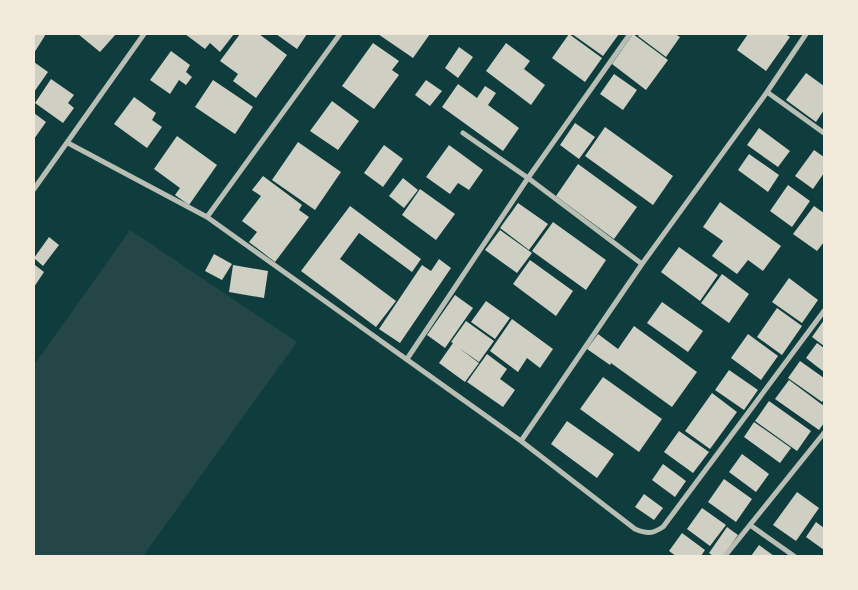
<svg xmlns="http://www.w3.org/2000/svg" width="858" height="590" font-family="Signika,sans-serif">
<rect width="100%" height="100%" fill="#0f3d3e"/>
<path fill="#244646" d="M130,230L297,342L143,556H34V365Z"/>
<path fill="#cfcfc3" d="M34,34H46L34,53Z
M78,34H116L100,52Z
M185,34H234L220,52L210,43L205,49Z
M240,34H259L287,55L256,98L233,81L238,74L220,61Z
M276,34H307L297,49Z
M378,34H430L413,58Z
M569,34L602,58L585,82L552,58Z
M572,34H619L603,56Z
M633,34L668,60L646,90L612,64Z
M640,34H675L680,37L666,57L638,36Z
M748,34H785L790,37L766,71L737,50Z
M373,43L399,61L392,70L399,75L374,109L342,86Z
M506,43L530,61L524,69L545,85L531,105L486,71Z
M459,47L473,57L458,78L445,68Z
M171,51L190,65L186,72L192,77L186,85L179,80L170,94L150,80Z
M34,62L48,72L34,92Z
M806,73L824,86V110L816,122L786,100Z
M614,74L637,90L623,110L600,94Z
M51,79L74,95L68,103L74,108L63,123L35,103Z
M213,80L253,107L235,134L195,107Z
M426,80L442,91L430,106L415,95Z
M458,84L477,98L485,86L496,93L488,105L519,128L503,151L442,107Z
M134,97L156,113L152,120L162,127L147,148L114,124Z
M332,101L359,121L338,150L310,131Z
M34,113L46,122L34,139Z
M575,123L595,137L579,159L560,145Z
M605,127L673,176L653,205L585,156Z
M759,128L790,151L778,167L747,145Z
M177,136L217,165L189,205L175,195L180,188L154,169Z
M298,142L341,172L315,210L272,180Z
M384,145L403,159L383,187L364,173Z
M449,145L483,170L469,190L458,183L450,194L426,177Z
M814,150L824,157V173L813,189L795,176Z
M749,154L779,175L768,192L738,170Z
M578,164L637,207L614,239L556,196Z
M263,176L302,205L299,210L309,217L275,262L249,242L257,232L242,221L261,196L252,190Z
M403,178L418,190L404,208L389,196Z
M788,185L810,201L792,227L770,211Z
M420,189L455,214L436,240L402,215Z
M720,202L781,246L763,271L748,260L737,274L712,256L723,241L703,227Z
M518,203L548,224L529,250L500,228Z
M350,206L421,259L412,272L359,233L340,259L396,301L376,327L301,271Z
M814,206L824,213V242L817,251L793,234Z
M553,222L606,260L586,290L532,251Z
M500,230L532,253L517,273L485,250Z
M49,237L59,245L43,266L34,258Z
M679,247L718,275L700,301L661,272Z
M214,254L232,264L222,280L205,271Z
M439,259L451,268L400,343L379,329L422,265L431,271Z
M530,260L573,291L556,316L513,284Z
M35,265L44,272L34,287V268Z
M233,265L268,271L264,298L229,292Z
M722,274L749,294L729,323L701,303Z
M789,278L818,300L802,323L772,302Z
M455,295L473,308L445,348L427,335Z
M486,301L510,318L495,339L471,322Z
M662,302L703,331L688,352L647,323Z
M777,308L802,326L782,355L757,337Z
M512,319L553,349L540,368L527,358L518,372L490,351Z
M824,320V346L812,337Z
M466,321L494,341L479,362L459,348L479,363L465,382L439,363L453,343L451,342Z
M634,326L697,372L672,407L611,363L610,365L587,349L598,334L618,349Z
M748,334L778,356L761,380L731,358Z
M817,343L824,348V372L806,358Z
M487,354L507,369L500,379L515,390L503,407L467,382Z
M800,361L824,378V399L822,402L788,378Z
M729,370L758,390L744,410L715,390Z
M603,377L662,419L639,452L580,409Z
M789,380L824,406V423L819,430L775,399Z
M712,393L737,412L710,449L685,431Z
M769,401L811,431L797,451L755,421Z
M567,421L614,454L597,478L551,444Z
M754,422L791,448L780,463L744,437Z
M679,431L709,452L693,473L664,452Z
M742,454L769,474L756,492L729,472Z
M663,464L686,481L675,497L652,480Z
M724,479L752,499L736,522L708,502Z
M797,492L819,508L796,541L773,525Z
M644,494L663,508L654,520L635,507Z
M702,508L726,525L710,546L687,529Z
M816,522L824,528V550L806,537Z
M727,527L738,535L723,556H713L709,553Z
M682,533L705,550L701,556H676L669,551Z
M759,545L774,556H751Z"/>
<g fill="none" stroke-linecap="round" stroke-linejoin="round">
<path stroke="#b8beb3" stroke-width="5" d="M767,92L824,133
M463,133L528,178L642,264
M68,143L207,217L521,441L635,529C647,534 652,534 663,527L824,311
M34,189L144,34
M207,217L340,34
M407,359L528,178L630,34
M521,441L642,264L767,92L806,34
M750,525L794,556
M725,556L824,433"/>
</g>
<rect width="858" height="590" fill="none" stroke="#f1e9da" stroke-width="70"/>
</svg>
